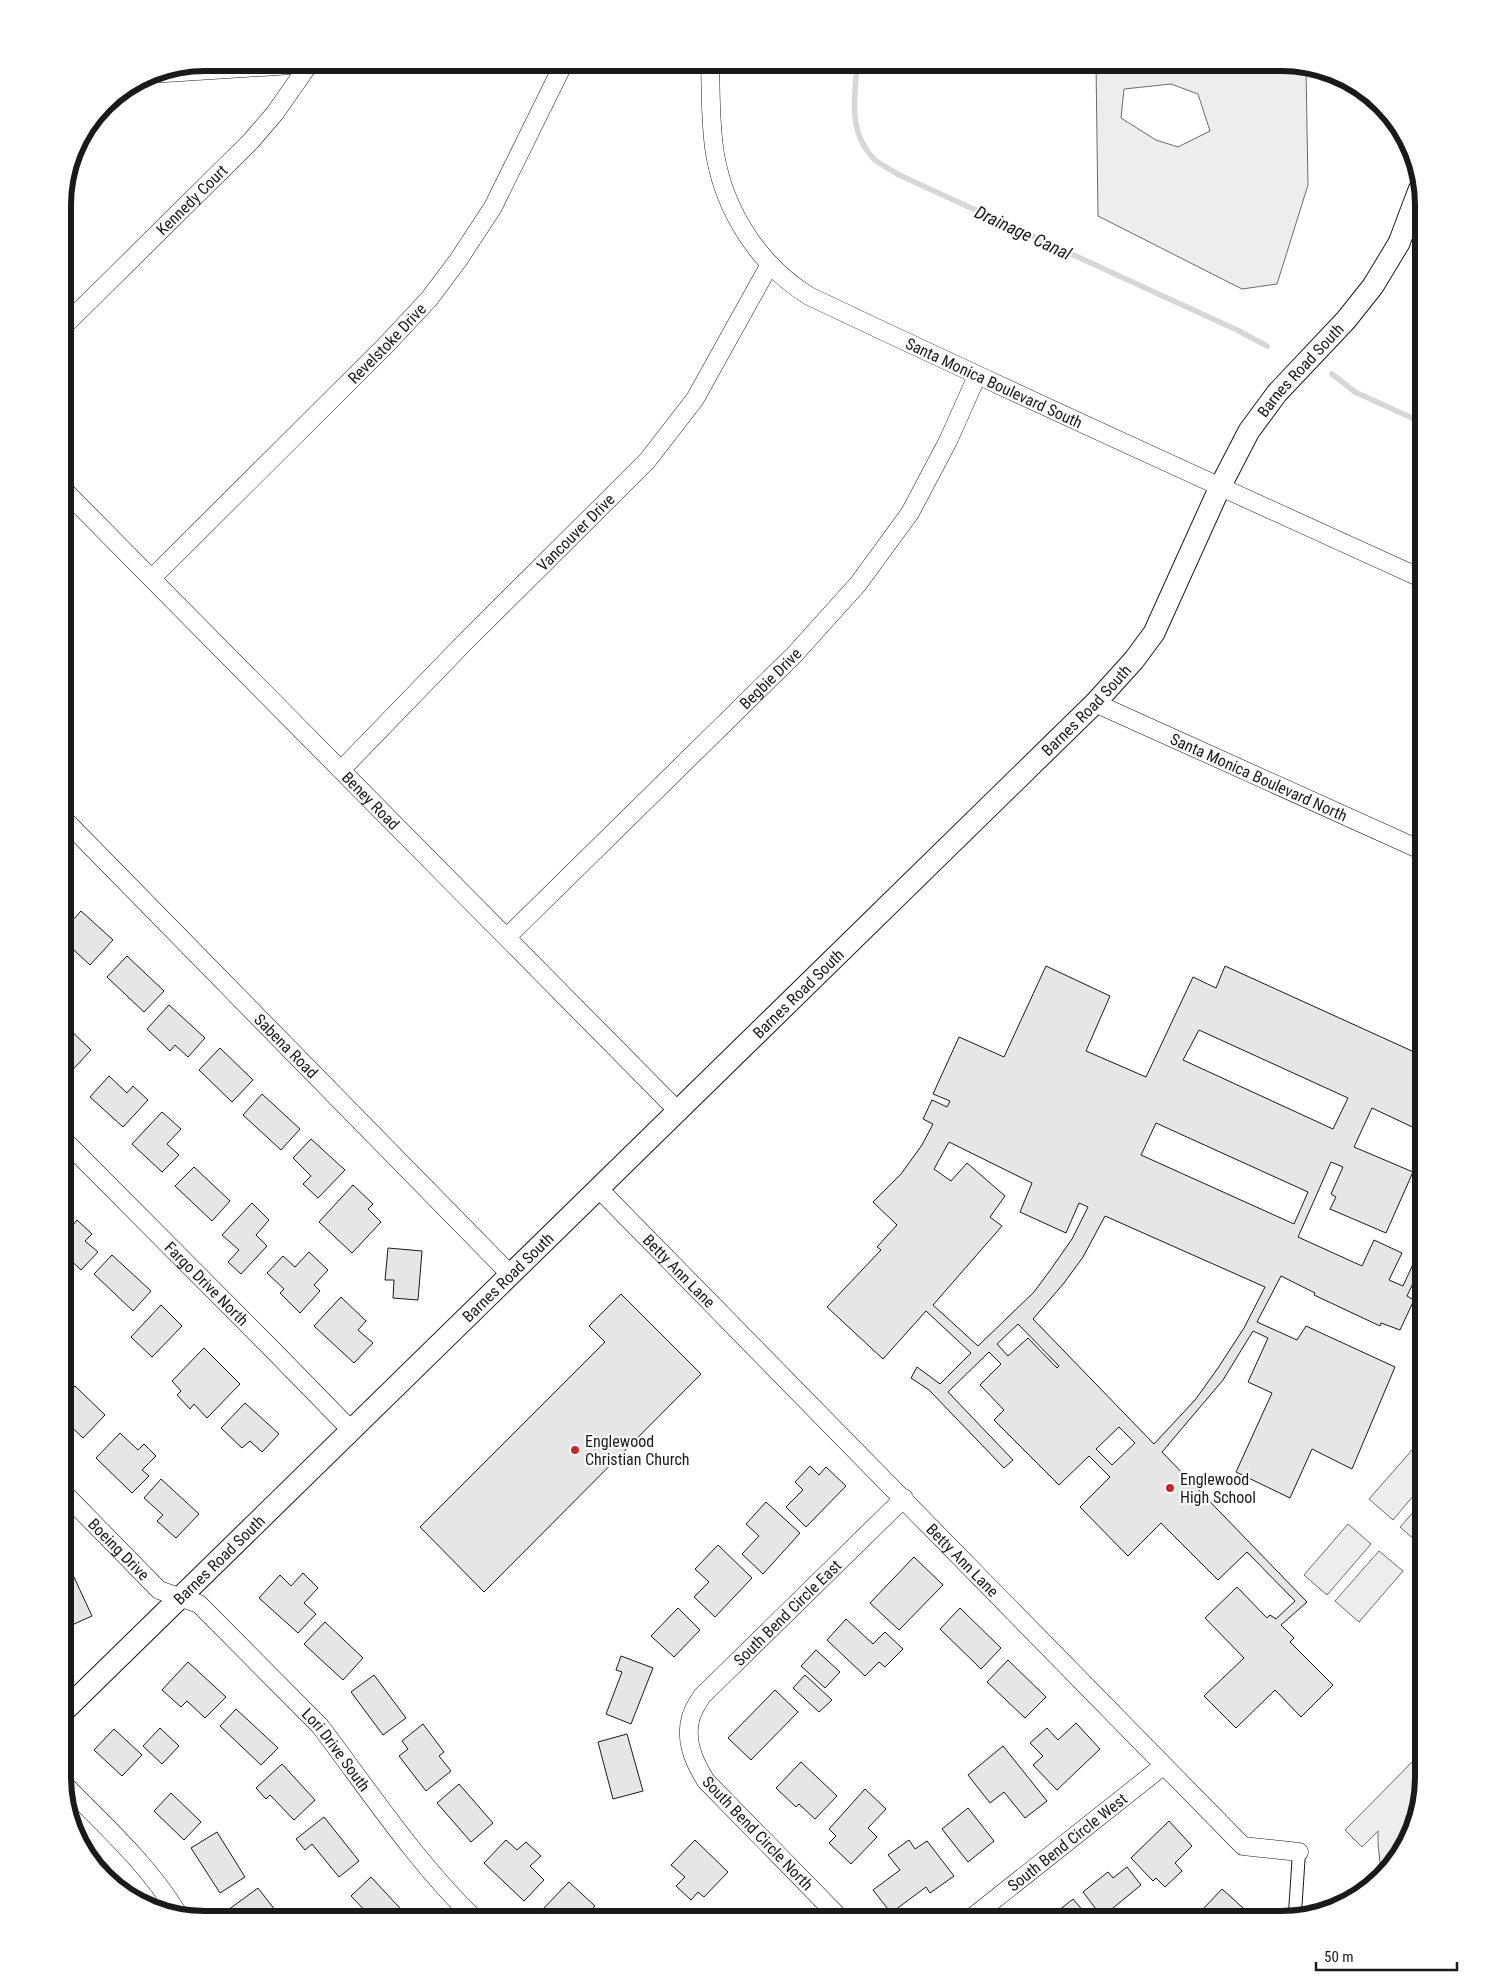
<svg xmlns="http://www.w3.org/2000/svg" width="1486" height="1982" font-family="'Roboto Condensed',sans-serif">
<rect width="100%" height="100%" fill="#fff"/>
<path fill="#ededed" stroke="#6a6a6a" fill-rule="evenodd" d="M1096,63H1289L1306,68L1308,185L1277,284L1242,289L1098,216ZM1171,84L1198,94L1210,131L1178,147L1156,140L1121,118L1124,89Z
M1413,1449L1423,1457V1484L1393,1520L1369,1499Z
M1423,1501V1547L1400,1527Z
M1348,1524L1371,1544L1327,1595L1304,1575Z
M1379,1551L1403,1571L1359,1622L1335,1601Z
M1423,1751V1777L1420,1791L1406,1817L1403,1830L1402,1850L1381,1872L1378,1844V1831L1362,1847L1345,1830Z"/>
<g fill="none" stroke-linecap="round" stroke-linejoin="round">
<path stroke="#d7d7d7" stroke-width="5.5" d="M857,63C855,98 847,131 874,159C881,165 890,169 897,174L1237,330L1267,346
M1332,374L1355,392L1423,423"/>
</g>
<path fill="#e6e6e6" stroke="#1a1a1a" fill-rule="evenodd" d="M63,890L73,899L63,911Z
M81,911L113,940L90,965L63,940V931Z
M127,956L164,991L144,1012L107,977Z
M1046,966L1110,996L1086,1051L1146,1077L1193,977L1216,988L1225,966L1423,1056V1132L1372,1108L1354,1147L1413,1172L1386,1233L1330,1209L1336,1197L1331,1194L1343,1167L1331,1162L1298,1237L1362,1266L1374,1240L1402,1253L1389,1280L1403,1286L1420,1249L1423,1251V1262L1407,1296L1414,1300L1400,1330L1381,1323L1380,1326L1314,1295L1315,1293L1281,1276L1257,1322L1297,1340L1306,1326L1395,1367L1352,1469L1312,1449L1290,1498L1236,1472L1272,1393L1248,1382L1268,1338L1253,1331L1223,1380L1162,1452L1307,1602L1281,1625L1294,1638L1290,1642L1333,1685L1301,1717L1275,1690L1236,1728L1204,1696L1244,1658L1205,1618L1237,1587L1267,1618L1270,1615L1276,1619L1295,1601L1247,1552L1218,1580L1161,1523L1128,1556L1080,1507L1110,1477L1089,1456L1059,1485L994,1420L1004,1410L980,1385L1001,1364L989,1352L948,1392L1013,1460L1004,1468L929,1390L911,1378L917,1367L940,1384L971,1353L926,1311L883,1359L827,1307L881,1250L877,1247L897,1225L873,1202L901,1174L922,1145L933,1124L923,1119L932,1100L947,1107L950,1101L933,1094L959,1037L1004,1057ZM1199,1030L1348,1098L1333,1129L1183,1060ZM1156,1123L1308,1192L1294,1224L1141,1155ZM949,1142L1032,1183L1020,1212L1066,1233L1079,1203L1088,1207L1072,1239L1051,1269L1034,1292L978,1346L933,1305L1002,1226L990,1217L1005,1196L967,1163L951,1181L934,1169ZM1105,1216L1265,1287L1244,1328L1218,1368L1195,1400L1154,1444L1033,1319L1064,1283L1083,1257ZM1018,1324L1059,1366L1057,1368L1028,1338L1008,1356L997,1344ZM1119,1427L1135,1443L1112,1465L1096,1449Z
M169,1005L205,1038L188,1057L175,1045L170,1051L147,1029Z
M65,1025L91,1050L67,1076L63,1071V1027Z
M220,1048L253,1080L232,1102L199,1070Z
M109,1076L127,1093L133,1086L148,1100L123,1127L90,1097Z
M262,1094L300,1129L281,1150L243,1115Z
M162,1112L181,1129L167,1144L179,1155L162,1172L132,1144Z
M311,1139L345,1170L318,1198L303,1184L311,1176L293,1158Z
M194,1167L230,1201L212,1221L175,1186Z
M353,1185L373,1204L368,1209L381,1222L352,1253L319,1222Z
M252,1203L269,1220L256,1235L267,1246L241,1274L228,1262L239,1250L222,1235Z
M64,1218L73,1225L77,1220L92,1234L85,1241L98,1252L81,1270L63,1253V1220Z
M1423,1226V1251L1415,1247Z
M388,1248L422,1251L418,1300L393,1298L394,1280H385Z
M309,1252L328,1270L314,1285L320,1291L300,1313L280,1293L284,1289L267,1273L283,1256L295,1267Z
M112,1255L151,1291L133,1311L94,1274Z
M621,1294L701,1374L484,1592L420,1527L605,1342L589,1326Z
M341,1297L366,1321L358,1330L373,1343L354,1363L314,1326Z
M161,1305L182,1326L152,1357L131,1337Z
M204,1348L240,1384L207,1418L194,1404L190,1409L177,1395L181,1391L172,1381Z
M75,1386L105,1415L83,1438L63,1419V1399Z
M245,1403L279,1434L262,1452L250,1441L242,1448L221,1428Z
M120,1433L138,1450L144,1444L156,1456L142,1470L149,1476L132,1493L96,1458Z
M810,1466L819,1475L826,1467L846,1486L806,1527L786,1507L803,1490L795,1482Z
M161,1479L199,1514L176,1538L157,1521L163,1515L144,1498Z
M766,1502L800,1533L763,1574L742,1554L759,1536L746,1524Z
M718,1545L752,1578L715,1617L694,1597L709,1582L695,1569Z
M914,1557L943,1585L899,1630L870,1603Z
M303,1573L318,1588L304,1603L316,1614L298,1633L259,1598L280,1575L291,1586Z
M73,1575L92,1616L63,1629V1580Z
M678,1608L700,1630L674,1657L651,1636Z
M960,1608L1001,1648L981,1669L940,1629Z
M846,1619L873,1644L885,1632L903,1649L885,1667L879,1662L865,1676L827,1640Z
M325,1622L363,1658L343,1680L304,1644Z
M816,1650L840,1672L825,1688L801,1666Z
M621,1656L653,1668L631,1724L606,1714L622,1672L616,1670Z
M1008,1660L1046,1697L1025,1718L987,1682Z
M188,1662L226,1697L205,1718L187,1701L181,1707L162,1690Z
M374,1675L406,1718L383,1735L351,1692Z
M805,1675L832,1700L819,1712L793,1688Z
M775,1690L798,1712L751,1760L728,1738Z
M236,1709L278,1748L261,1765L220,1726Z
M1076,1723L1100,1749L1057,1790L1033,1765L1043,1756L1030,1743L1047,1728L1058,1740Z
M423,1724L444,1752L439,1756L451,1771L426,1791L399,1756L408,1749L402,1741Z
M160,1728L179,1746L162,1764L143,1746Z
M114,1729L142,1755L122,1776L94,1750Z
M627,1734L643,1791L613,1799L598,1742Z
M1003,1746L1047,1801L1025,1818L1004,1792L990,1803L968,1775Z
M801,1762L837,1796L815,1819L799,1804L796,1807L776,1788Z
M282,1764L315,1800L294,1820L270,1795L266,1799L256,1788Z
M459,1784L493,1823L471,1842L437,1803Z
M865,1789L886,1809L868,1828L877,1837L851,1864L829,1843L836,1836L829,1829Z
M171,1793L201,1822L184,1840L154,1811Z
M968,1808L994,1841L968,1862L942,1829Z
M324,1817L359,1861L339,1877L312,1844L305,1850L296,1839Z
M1169,1821L1192,1846L1175,1863L1182,1871L1165,1887L1156,1878L1153,1881L1131,1858Z
M217,1832L245,1877L220,1893L191,1848Z
M506,1840L517,1850L526,1842L541,1856L530,1866L544,1880L524,1901L484,1863Z
M695,1840L728,1872L704,1897L698,1892L691,1900L676,1886L685,1877L671,1865Z
M909,1840L915,1849L927,1841L954,1876L930,1893L926,1887L891,1913L873,1890L900,1870L888,1855Z
M1127,1867L1141,1885L1102,1917L1083,1892L1108,1872L1113,1878Z
M371,1877L410,1919H373L351,1896Z
M569,1882L595,1906L582,1919H549L541,1911Z
M258,1888L282,1919H235L228,1910Z
M1222,1889L1252,1916L1258,1909L1269,1919H1213L1202,1910Z
M1073,1899L1090,1919H1065L1058,1911Z"/>
<g fill="none" stroke-linecap="round" stroke-linejoin="round">
<g stroke="#1a1a1a" stroke-width="14">
<path id="pedestrian" d="M1297,1915L1295,1913L1299,1852"/>
</g>
<g stroke="#1a1a1a" stroke-width="19">
<g id="minor">
<path id="s1" d="M710,63C711,93 710,124 715,154C725,212 759,265 809,296C1013,393 1218,486 1423,579"/>
<path d="M150,74L309,64"/>
<path id="s2" d="M63,327L251,141L275,113L310,63"/>
<path id="s3" d="M63,489L678,1111"/>
<path id="s4" d="M152,578L385,346L429,299L459,259L493,207L564,63"/>
<path id="s5" d="M1095,703L1423,851"/>
<path id="s6" d="M341,770L465,642L647,461L695,399L770,264"/>
<path id="s7" d="M63,818L510,1274"/>
<path id="s8" d="M507,937L794,655L858,584L910,513L948,441L977,376"/>
<path id="s9" d="M63,1139L268,1345L351,1430"/>
<path id="s10" d="M598,1188L1243,1846L1299,1852"/>
<path id="s11" d="M63,1492L159,1590L199,1604L320,1726C370,1792 416,1862 475,1919"/>
<path d="M65,1785C105,1826 147,1863 177,1912"/>
<path id="s12" d="M841,1919L706,1781C694,1762 684,1740 691,1717C693,1710 698,1702 702,1696L904,1498"/>
<path id="s13" d="M970,1919L1163,1766"/>
</g>
</g>
<g stroke="#1a1a1a" stroke-width="23">
<g id="tertiary">
<path id="s14" d="M63,1712L1095,703L1134,660L1154,633L1220,487L1249,431L1277,393L1346,320L1373,286L1399,243L1419,190"/>
</g>
</g>
<use href="#pedestrian" stroke="#fff" stroke-width="12"/>
<use href="#minor" stroke="#fff" stroke-width="18"/>
<use href="#tertiary" stroke="#fff" stroke-width="21"/>
</g>
<g fill="#c62828" stroke="#fff" stroke-width="2">
<circle cx="575" cy="1450" r="5"/>
<circle cx="1170" cy="1488" r="5"/>
</g>
<g text-anchor="middle" stroke-width="4" stroke-linejoin="round" paint-order="stroke">
<g font-size="16" fill="#1a1a1a" stroke="#fff">
<text dy="6" stroke="none"><textPath href="#s2" startOffset="181">Kennedy Court</textPath></text>
<text dy="6" stroke="none"><textPath href="#s4" startOffset="332">Revelstoke Drive</textPath></text>
<text dy="6" stroke="none"><textPath href="#s14" startOffset="1838">Barnes Road South</textPath></text>
<text dy="6" stroke="none"><textPath href="#s1" startOffset="471">Santa Monica Boulevard South</textPath></text>
<text dy="6" stroke="none"><textPath href="#s6" startOffset="334">Vancouver Drive</textPath></text>
<text dy="6" stroke="none"><textPath href="#s8" startOffset="369">Begbie Drive</textPath></text>
<text dy="6" stroke="none"><textPath href="#s14" startOffset="1432">Barnes Road South</textPath></text>
<text dy="6" stroke="none"><textPath href="#s5" startOffset="180">Santa Monica Boulevard North</textPath></text>
<text dy="6" stroke="none"><textPath href="#s3" startOffset="438">Beney Road</textPath></text>
<text dy="6" stroke="none"><textPath href="#s14" startOffset="1028">Barnes Road South</textPath></text>
<text dy="6" stroke="none"><textPath href="#s7" startOffset="319">Sabena Road</textPath></text>
<text dy="6" stroke="none"><textPath href="#s10" startOffset="116">Betty Ann Lane</textPath></text>
<text dy="6" stroke="none"><textPath href="#s14" startOffset="622">Barnes Road South</textPath></text>
<text dy="6" stroke="none"><textPath href="#s9" startOffset="204">Fargo Drive North</textPath></text>
<text dy="6" stroke="none"><textPath href="#s11" startOffset="80">Boeing Drive</textPath></text>
<text dy="6" stroke="none"><textPath href="#s10" startOffset="521">Betty Ann Lane</textPath></text>
<text dy="6" stroke="none"><textPath href="#s14" startOffset="218">Barnes Road South</textPath></text>
<text dy="6" stroke="none"><textPath href="#s12" startOffset="404">South Bend Circle East</textPath></text>
<text dy="6" stroke="none"><textPath href="#s11" startOffset="380">Lori Drive South</textPath></text>
<text transform="translate(758 1833) rotate(46)" y="6">South Bend Circle North</text>
<text dy="6" stroke="none"><textPath href="#s13" startOffset="124">South Bend Circle West</textPath></text>
</g>
<g font-size="16" fill="#1a1a1a" stroke="#fff" text-anchor="start">
<text x="585" y="1447">Englewood<tspan x="585" dy="18">Christian Church</tspan></text>
<text x="1180" y="1485">Englewood<tspan x="1180" dy="18">High School</tspan></text>
</g>
<g font-size="18" font-style="italic" fill="#1a1a1a" stroke="#fff">
<text transform="translate(1023 233) rotate(25)" y="6">Drainage Canal</text>
</g>
</g>
<path d="M0 0H1486V1982H0ZM205 71H1281A134 134 0 0 1 1415 205V1777A134 134 0 0 1 1281 1911H205A134 134 0 0 1 71 1777V205A134 134 0 0 1 205 71Z" fill="#fff" fill-rule="evenodd"/>
<path fill="none" stroke="#1a1a1a" stroke-width="6" d="M205 71H1281A134 134 0 0 1 1415 205V1777A134 134 0 0 1 1281 1911H205A134 134 0 0 1 71 1777V205A134 134 0 0 1 205 71Z"/>
<path d="M1316 1962v8h141v-8" fill="none" stroke="#1a1a1a" stroke-width="2.5"/>
<text x="1324" y="1962" font-size="15" fill="#1a1a1a" stroke="#ffffff" stroke-width="4" paint-order="stroke">50 m</text>
</svg>
